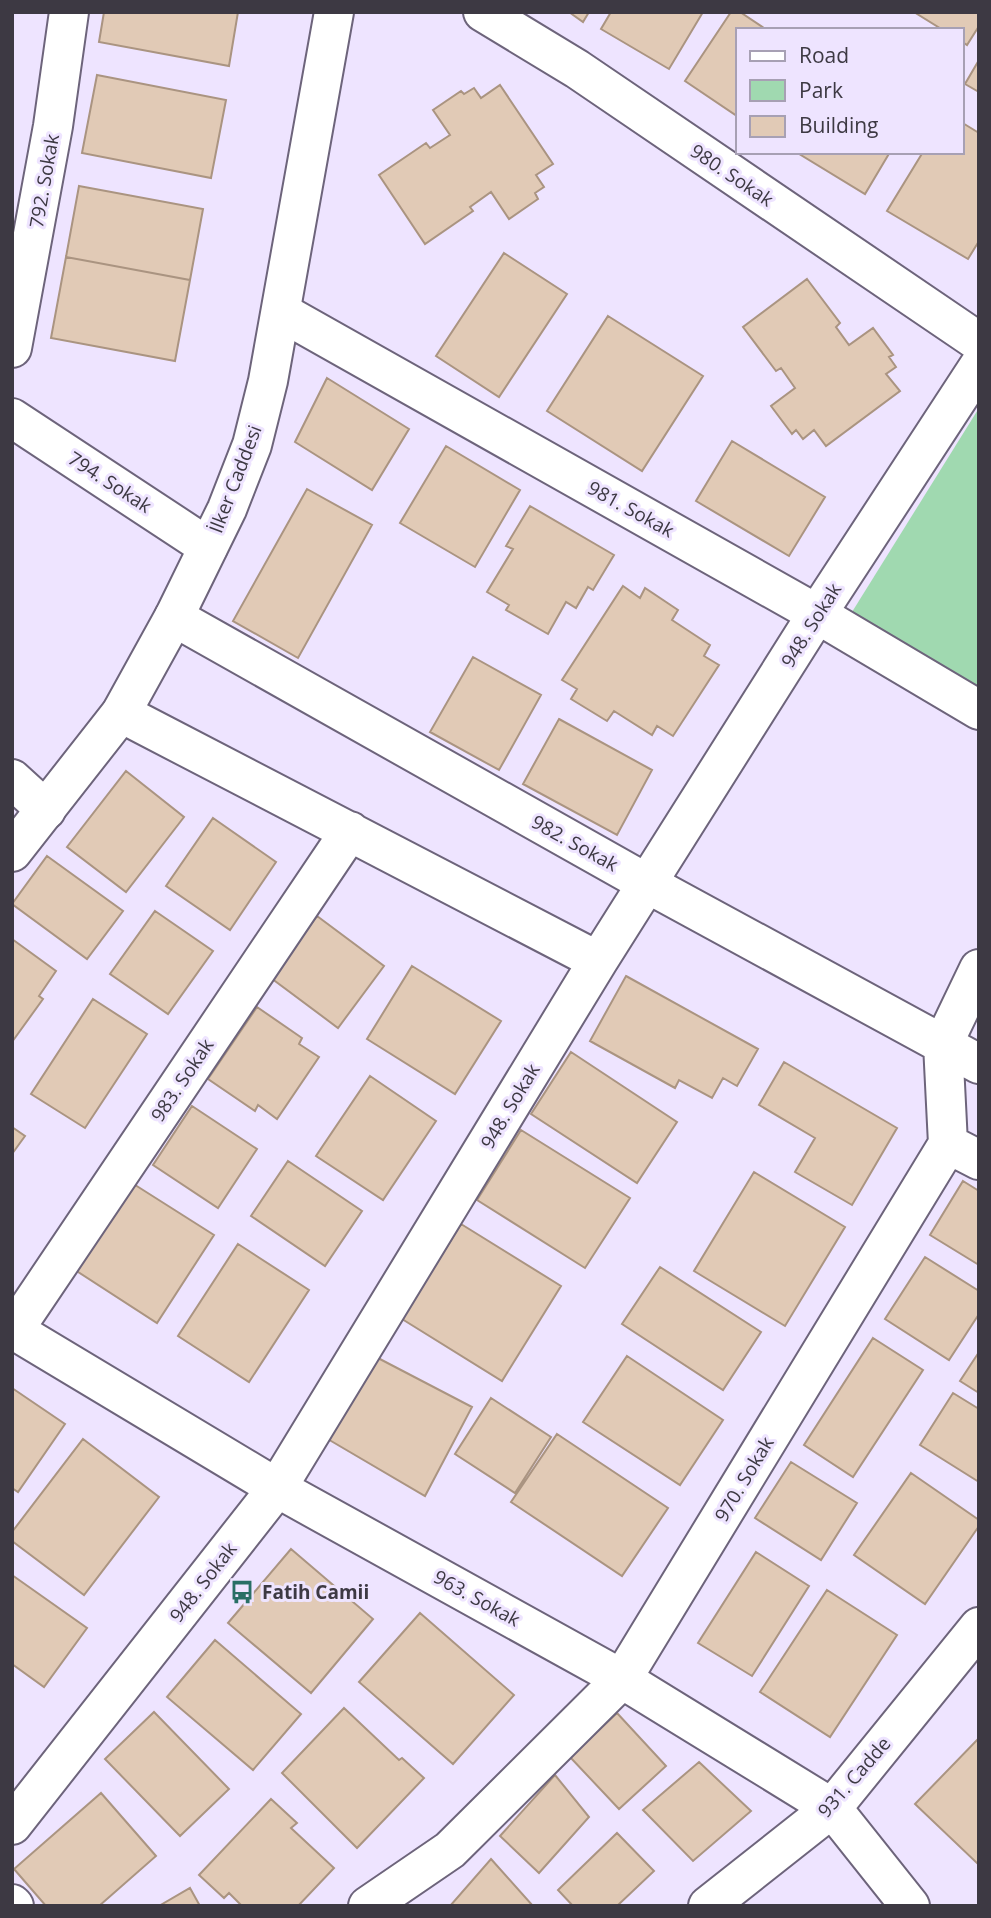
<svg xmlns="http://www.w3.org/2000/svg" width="991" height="1918" font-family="'Open Sans',sans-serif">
<rect width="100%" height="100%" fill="#eee4ff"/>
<path fill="#a0d9b0" d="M979,408V690L852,612Z"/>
<path fill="#e1cab6" stroke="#aa9481" stroke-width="2" d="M104,12H238L229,66L99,42Z
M569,12H589L583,22Z
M611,12H703L669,69L601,29Z
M731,12H740L767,30H737V116L685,81Z
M914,12H979V26L967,45L961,41V30H943Z
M979,60V92L965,84Z
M97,75L226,100L211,178L82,153Z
M500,85L553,164L536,175L544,187L535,193L538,199L509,219L491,192L470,207L473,211L425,244L379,175L426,143L430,148L450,135L433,110L461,91L464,94L474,88L481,98Z
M961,122L979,133V241L968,259L887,211L923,152H961Z
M796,152H890L865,194Z
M79,186L203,209L190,280L66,257Z
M504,253L567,294L499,397L436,356Z
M66,257L190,280L175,361L51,338Z
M807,279L840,323L836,327L849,345L873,328L893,355L889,357L896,367L886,374L900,391L826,446L814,430L803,439L796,430L792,434L771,406L795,388L781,368L776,371L743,327Z
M608,316L703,376L642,471L547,411Z
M327,378L409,429L372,490L295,442Z
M732,441L825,497L789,556L696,501Z
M446,446L520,490L475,567L400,523Z
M307,489L372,525L298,658L233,621Z
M530,506L614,555L593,590L588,587L576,608L566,602L548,634L506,610L509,605L487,592L513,549L506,546Z
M623,586L640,598L645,588L678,610L672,620L710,645L704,656L719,665L673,736L657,726L652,735L614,711L607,721L571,699L577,689L562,680Z
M473,657L541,695L499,770L430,732Z
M559,719L652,770L617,835L523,784Z
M126,771L184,817L126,892L67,847Z
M213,818L276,862L230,930L166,886Z
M47,856L123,911L87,959L12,904Z
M155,911L213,951L168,1014L110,974Z
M317,916L384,966L338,1028L271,978Z
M12,939L56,971L39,996L43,999L12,1042Z
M412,966L501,1021L455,1094L367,1039Z
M626,976L758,1049L737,1086L723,1078L712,1098L679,1080L675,1088L590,1041Z
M93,999L147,1034L85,1128L31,1094Z
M257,1007L302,1038L299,1044L319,1057L277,1119L258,1105L255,1111L208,1079Z
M571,1052L677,1122L637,1183L531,1114Z
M784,1062L897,1128L852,1205L795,1172L815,1138L759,1105Z
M370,1076L436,1121L383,1200L316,1156Z
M192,1106L257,1149L218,1208L153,1165Z
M12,1127L25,1136L12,1154Z
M521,1130L630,1198L585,1268L477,1200Z
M288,1161L362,1211L325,1266L251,1216Z
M754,1172L845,1227L785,1326L694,1271Z
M963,1181L979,1191V1265L930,1235Z
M132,1183L214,1235L157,1323L75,1270Z
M461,1224L561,1286L502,1381L402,1319Z
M238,1244L309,1290L249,1382L178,1336Z
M925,1257L979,1291V1314L949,1360L885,1319Z
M660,1267L761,1332L723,1390L622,1324Z
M873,1338L923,1370L853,1477L804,1445Z
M979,1352V1393L960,1381Z
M627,1356L723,1420L680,1485L583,1422Z
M376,1357L472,1407L425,1496L326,1438Z
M12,1388L65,1424L18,1492L12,1488Z
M953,1393L979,1409V1482L920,1445Z
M491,1398L551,1437L515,1493L455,1454Z
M557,1434L668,1508L622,1576L511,1502Z
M83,1439L159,1497L84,1595L12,1541V1532Z
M791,1462L857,1503L821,1560L755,1518Z
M911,1473L979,1520V1526L925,1604L854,1555Z
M291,1549L373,1619L311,1693L228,1623Z
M756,1552L809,1586L752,1676L698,1643Z
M12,1575L87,1628L44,1687L12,1664Z
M827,1590L897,1635L830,1737L760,1692Z
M420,1613L514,1695L453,1764L359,1682Z
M215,1640L301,1714L253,1770L167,1697Z
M344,1708L399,1760L402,1758L424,1778L357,1848L282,1773Z
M154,1712L229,1789L180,1836L105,1759Z
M617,1713L666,1766L619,1809L570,1757Z
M979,1738V1865L915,1804Z
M699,1762L751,1811L693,1861L643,1810Z
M555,1775L589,1817L539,1873L500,1836Z
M101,1793L156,1856L99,1906H46L14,1869Z
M271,1799L297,1823L291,1828L334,1868L298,1906H242L229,1893L224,1898L199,1875Z
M617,1833L654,1871L617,1906H573L558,1890Z
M491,1859L533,1906H450Z
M190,1888L200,1906H159Z"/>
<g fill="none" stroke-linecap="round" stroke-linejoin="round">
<g stroke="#6d647b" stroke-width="42">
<path id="minor" d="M483,12L577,69L979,342
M281,312L817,614L979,710
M12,348L53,126L69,12
M12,418L208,547
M174,617L648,884L979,1064
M121,713L598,961
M12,779L46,810
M948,1144L979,1160
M12,1329L277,1488L622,1679L832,1808L910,1906
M14,1330L350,831
M12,1825L277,1488L598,961L817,614L979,366
M12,1904L14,1906
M368,1906L450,1850L622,1679L948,1144L943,1044L979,969"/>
</g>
<g stroke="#6d647b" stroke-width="42">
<path id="major" d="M12,852L121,713L174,617L227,509L252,445L268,381L334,12
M708,1906L832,1808L979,1627"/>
</g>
<use href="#minor" stroke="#fff" stroke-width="38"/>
<use href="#major" stroke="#fff" stroke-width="38"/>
</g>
<defs>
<g id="bus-bare" transform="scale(1.89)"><path d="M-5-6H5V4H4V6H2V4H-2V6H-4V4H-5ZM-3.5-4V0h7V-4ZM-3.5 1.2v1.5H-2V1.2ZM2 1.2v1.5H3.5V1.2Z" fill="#286f65" stroke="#eee4ff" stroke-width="2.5" paint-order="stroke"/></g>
</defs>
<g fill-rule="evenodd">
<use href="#bus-bare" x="242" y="1592"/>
</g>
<g text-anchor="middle" stroke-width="6" stroke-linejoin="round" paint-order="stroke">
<g font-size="19" fill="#3d3943" stroke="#eee4ff">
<text transform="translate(732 175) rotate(34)" y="7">980. Sokak</text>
<text transform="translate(44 181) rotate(-80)" y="7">792. Sokak</text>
<text transform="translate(235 479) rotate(-69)" y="7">İlker Caddesi</text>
<text transform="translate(110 482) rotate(33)" y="7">794. Sokak</text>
<text transform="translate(631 509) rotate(29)" y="7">981. Sokak</text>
<text transform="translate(811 625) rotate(-58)" y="7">948. Sokak</text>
<text transform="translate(575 843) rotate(29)" y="7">982. Sokak</text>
<text transform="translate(182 1080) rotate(-56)" y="7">983. Sokak</text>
<text transform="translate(510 1106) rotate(-59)" y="7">948. Sokak</text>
<text transform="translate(744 1479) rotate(-59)" y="7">970. Sokak</text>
<text transform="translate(203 1582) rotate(-52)" y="7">948. Sokak</text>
<text transform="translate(477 1598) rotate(29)" y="7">963. Sokak</text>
<text transform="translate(854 1777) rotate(-49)" y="7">931. Cadde</text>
</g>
<g font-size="19" font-weight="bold" fill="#3d3943" stroke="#eee4ff" text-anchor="start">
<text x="262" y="1599">Fatih Camii</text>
</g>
</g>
<rect width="991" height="1918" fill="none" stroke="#3d3943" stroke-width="28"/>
<rect x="736" y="28" width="228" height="126" fill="#eee4ff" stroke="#a7a0b4" stroke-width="2"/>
<rect x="750" y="51" width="35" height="10" fill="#ffffff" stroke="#a7a0b4" stroke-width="2"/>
<text x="799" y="63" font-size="21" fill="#3d3943">Road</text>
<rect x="750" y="80" width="35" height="21" fill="#a0d9b0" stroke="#a7a0b4" stroke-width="2"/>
<text x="799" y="98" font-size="21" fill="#3d3943">Park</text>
<rect x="750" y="116" width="35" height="21" fill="#e1cab6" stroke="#a7a0b4" stroke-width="2"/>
<text x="799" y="133" font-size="21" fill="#3d3943">Building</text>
</svg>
